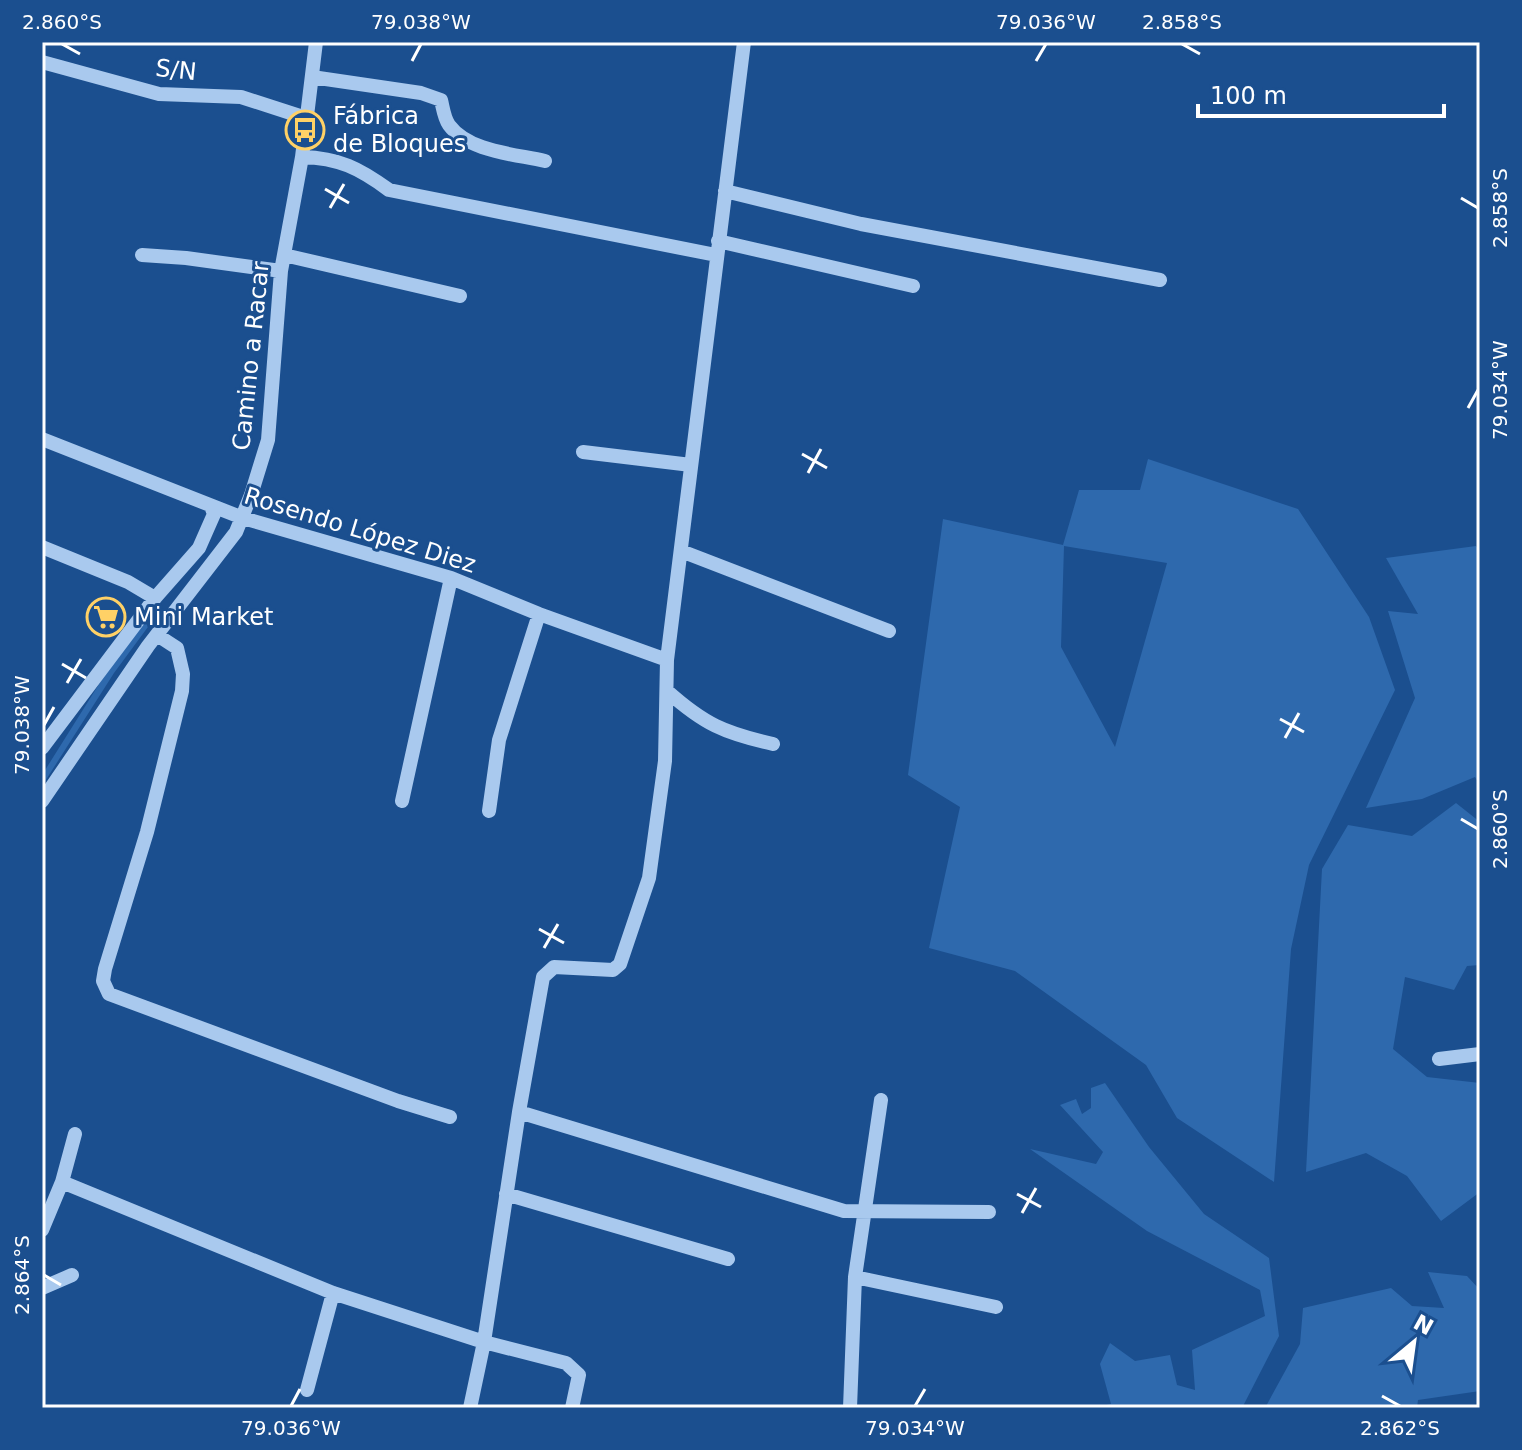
<svg xmlns="http://www.w3.org/2000/svg" width="1522" height="1450" font-family="'DejaVu Sans',sans-serif">
<rect width="100%" height="100%" fill="#1b4f8f"/>
<path fill="#2e69ad" fill-rule="evenodd" d="M1148,459L1298,509L1369,617L1395,690L1309,865L1291,949L1274,1182L1177,1118L1146,1065L1015,971L929,948L960,807L908,775L943,519L1063,545L1079,490H1140ZM1064,546L1167,563L1115,747L1061,647Z
M1476,546L1480,552V785L1475,777L1422,799L1366,808L1415,698L1388,611L1418,614L1386,558Z
M159,600V612L114,673L42,786V775L106,673Z
M1456,803L1480,822V965L1467,966L1454,990L1405,977L1393,1049L1427,1077L1480,1083V1192L1441,1221L1407,1176L1366,1153L1306,1172L1322,869L1348,825L1412,836Z
M1105,1083L1149,1147L1204,1214L1269,1258L1279,1336L1242,1408H1093L1111,1404L1100,1364L1110,1343L1135,1361L1170,1355L1177,1385L1195,1390L1192,1350L1265,1316L1260,1290L1147,1231L1030,1149L1096,1164L1103,1152L1060,1105L1076,1099L1082,1114L1091,1108V1088Z
M1428,1272L1467,1276L1480,1290V1391L1418,1400L1417,1408H1265L1300,1344L1303,1308L1391,1288L1412,1306L1444,1308Z"/>
<g fill="none" stroke-linecap="round" stroke-linejoin="round">
<path stroke="#a9c9ee" stroke-width="14" d="M42,62L159,94L241,97L306,118
M312,77L421,93L441,100C443,108 444,118 449,125C469,152 515,154 545,161
M302,157C339,158 359,168 389,190L716,255
M725,191L861,224L1160,280
M718,241L913,286
M142,255L186,258L281,271
M284,255L460,296
M42,439L243,518L451,578L539,614L667,660
M583,452L691,465
M42,547L128,582L155,598L199,548L214,514L211,506
M681,551L889,631
M157,635L177,648L183,674L182,691L147,832L105,969L103,981L109,994L398,1101L450,1117
M667,691C704,724 724,733 773,744
M42,748L155,598
M42,801L148,646L236,532L251,495L268,440L281,271L302,157L316,42
M402,801L451,578
M489,811L499,740L539,614
M1439,1059L1480,1054
M519,1112L844,1211L989,1212
M62,1182L333,1293L484,1342L470,1408
M506,1194L728,1259
M42,1230L62,1182L75,1134
M855,1277L996,1307
M42,1288L72,1275
M307,1390L333,1293
M572,1408L579,1375L566,1363L484,1342L519,1112L543,977L554,967L613,970L620,964L649,878L665,761L667,660L744,42
M850,1408L855,1277L881,1100"/>
</g>
<path fill="none" stroke="#fff" stroke-width="3" d="M62,44L80,54M1182,44L1200,54M412,61L421,44M1036,61L1046,44M325,189L349,203M1461,198L1478,208M330,208L344,184M1468,408L1478,390M802,454L827,468M808,473L821,449M62,664L86,678M67,683L81,659M1280,719L1304,732M44,725L54,707M1285,738L1299,713M1461,819L1478,829M539,929L564,943M544,948L558,924M1017,1194L1041,1207M1022,1213L1036,1188M44,1275L61,1285M1382,1396L1400,1406M291,1406L300,1389M915,1406L925,1389"/>
<defs>
<g id="bus-ring" transform="scale(2)"><circle r="9.5" fill="#1b4f8f" stroke="#ffd166" stroke-width="1.5"/><path d="M-5-6H5V4H4V6H2V4H-2V6H-4V4H-5ZM-3.5-4V0h7V-4ZM-3.5 1.2v1.5H-2V1.2ZM2 1.2v1.5H3.5V1.2Z" fill="#ffd166"/></g>
<g id="supermarket-ring" transform="scale(2)"><circle r="9.5" fill="#1b4f8f" stroke="#ffd166" stroke-width="1.5"/><path d="M-6-5.5h2.5l.6 2H6L4.5 2H-2.5L-4.4-4H-6ZM-1.5 3.2a1.3 1.3 0 1 0 .1 0ZM3 3.2a1.3 1.3 0 1 0 .1 0Z" fill="#ffd166"/></g>
</defs>
<g fill-rule="evenodd">
<use href="#bus-ring" x="305" y="130"/>
<use href="#supermarket-ring" x="106" y="617"/>
</g>
<g text-anchor="middle" stroke-width="6" stroke-linejoin="round" paint-order="stroke">
<g font-size="24" fill="#fff" stroke="#1b4f8f">
<text transform="translate(176 70) rotate(6)" y="8">S/N</text>
<text transform="translate(251 356) rotate(-84)" y="8">Camino a Racar</text>
<text transform="translate(360 530) rotate(17)" y="8">Rosendo López Diez</text>
</g>
<g font-size="24" fill="#fff" stroke="#1b4f8f" text-anchor="start">
<text x="333" y="124">Fábrica<tspan x="333" dy="28">de Bloques</tspan></text>
<text x="134" y="625">Mini Market</text>
</g>
</g>
<rect width="1522" height="1450" fill="none" stroke="#1b4f8f" stroke-width="88"/>
<g transform="translate(1414 1342) rotate(29)" stroke="#1b4f8f" stroke-width="6" paint-order="stroke">
<path d="M0-6L14 30L0 20L-14 30Z" fill="#ffffff"/>
<text y="-12" font-size="22" font-weight="bold" text-anchor="middle" fill="#ffffff">N</text>
</g>
<path d="M1198 104v12h246v-12" fill="none" stroke="#ffffff" stroke-width="4"/>
<text x="1210" y="104" font-size="24" fill="#ffffff" stroke="#1b4f8f" stroke-width="6" paint-order="stroke">100 m</text>
<rect x="44" y="44" width="1434" height="1362" fill="none" stroke="#fff" stroke-width="3"/>
<g font-size="20" text-anchor="middle" fill="#fff">
<text x="62" y="29">2.860°S</text>
<text x="421" y="29">79.038°W</text>
<text x="1046" y="29">79.036°W</text>
<text x="1182" y="29">2.858°S</text>
<text transform="translate(1500 208) rotate(-90)" y="7">2.858°S</text>
<text transform="translate(1500 390) rotate(-90)" y="7">79.034°W</text>
<text transform="translate(22 725) rotate(-90)" y="7">79.038°W</text>
<text transform="translate(1500 829) rotate(-90)" y="7">2.860°S</text>
<text transform="translate(22 1275) rotate(-90)" y="7">2.864°S</text>
<text x="291" y="1435">79.036°W</text>
<text x="915" y="1435">79.034°W</text>
<text x="1400" y="1435">2.862°S</text>
</g>
</svg>
